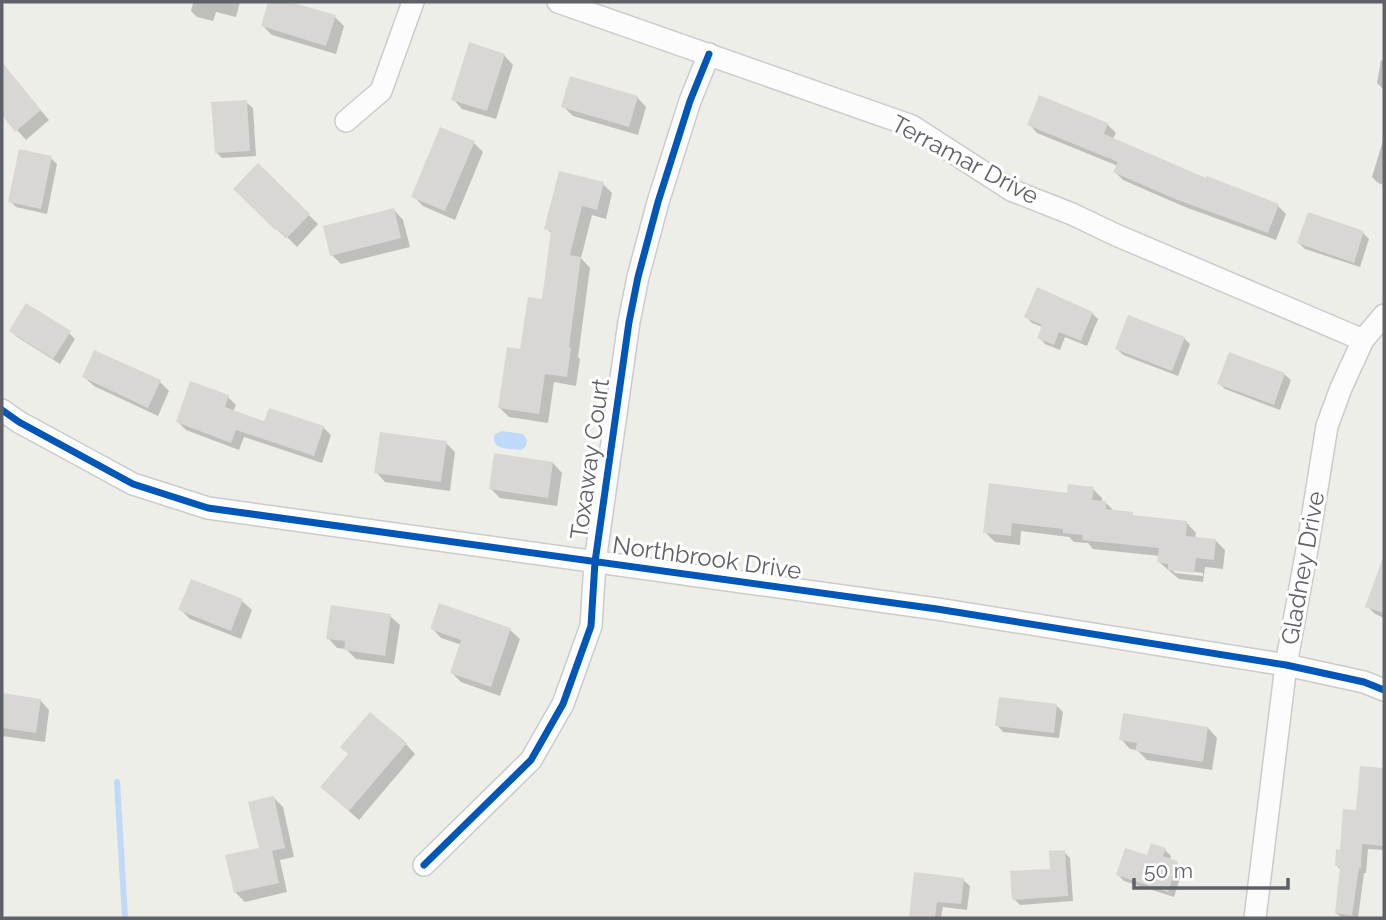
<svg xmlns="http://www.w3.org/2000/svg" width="1386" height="920" font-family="Raleway,sans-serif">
<rect width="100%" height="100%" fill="#eeeee9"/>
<path fill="#bedaf8" d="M502,431L523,434L527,440L526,446L522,450C511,448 489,451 495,434Z"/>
<path fill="#0003" fill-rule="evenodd" d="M188,2H240L236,17L216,12L213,21L197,17L191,11L193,3Z
M270,2H284L335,17L344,26L336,54L272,35L263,26Z
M504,55L513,65L496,119L462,109L453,99Z
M1381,60L1384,61V90L1377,83Z
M3,66L49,120L26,140L2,113V67Z
M637,97L646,107L638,135L573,116L563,106Z
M246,102L253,108L256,156L222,158L216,152Z
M1029,124H1107L1116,133L1112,140L1207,180L1278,206L1286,214L1276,240L1185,207L1123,180L1115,172L1118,166L1037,133Z
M1384,137V185L1378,183L1372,177Z
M474,143L483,152L455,220L423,206L413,196Z
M51,158L57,164L47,214L16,207L10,201Z
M258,165L318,224L297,247L287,237L286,238L235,189Z
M603,184L612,193L606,219L592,215L581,258L590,268L578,357L580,359L576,386L554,382L548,423L509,417L500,408L543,301L553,235L546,228Z
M394,210L403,220L410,247L341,264L332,255Z
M1363,233L1369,239L1360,267L1305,249L1299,243Z
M1092,313L1098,319L1087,346L1065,337L1060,350L1045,344L1039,337L1043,327L1032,323L1026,316Z
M11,331L69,333L75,339L60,364L17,337Z
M1184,338L1190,344L1178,376L1123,355L1117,349Z
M1284,374L1291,380L1280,410L1225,389L1219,383Z
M84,377L160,382L169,391L158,416L94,386Z
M228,397L236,405L233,412L265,423L323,427L331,435L322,463L244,437L239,450L186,430L178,422Z
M446,443L455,452L450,491L385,482L376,472Z
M553,463L562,473L557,506L500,498L491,489Z
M1093,489L1102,498V503H1106L1115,512L1132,514L1135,517L1187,523L1196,533L1195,538L1215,540L1225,550L1223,569L1205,567L1203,582L1179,579L1159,562L1160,556L1093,549L1088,543L1074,542L1069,537L1021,531L1020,545L995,542L985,532L1069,495ZM1171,569L1203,573V576L1175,573Z
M1382,565L1384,566V618L1375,614L1367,606Z
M192,581L242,601L252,610L241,639L190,619L181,610Z
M440,606L510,630L520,639L500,696L461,682L452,673L462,645L441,638L432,628Z
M390,616L400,625L394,664L356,659L346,649L337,648L328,638Z
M2,695L40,700L49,710L45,742L2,736Z
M1056,705L1063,712L1059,738L1003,732L997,725Z
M1208,728L1217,738L1212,770L1147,760L1137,750L1130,749L1121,739Z
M406,744L415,754L359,820L332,796Z
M1361,768L1384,770V850L1368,849L1366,873H1364L1358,918H1342L1336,913L1342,871L1336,865L1358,811Z
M274,798L283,807L294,857L280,860L287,892L245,902L235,892L261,849Z
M1165,850L1171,856L1170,860L1177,863L1183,869L1174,897L1124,881L1118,875L1148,857Z
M1064,852L1070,858L1073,901L1020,905L1014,899L1052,870Z
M916,874L963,880L970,886L967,910L943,907L941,918H910Z"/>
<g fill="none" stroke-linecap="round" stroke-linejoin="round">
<path stroke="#bedaf8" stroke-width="6" d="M117,782L125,918"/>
</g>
<path fill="#d8d7d4" d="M268,2H290L336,15L326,46L261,26Z
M469,42L505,54L487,111L451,100Z
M2,62L41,110L15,132L2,115Z
M570,76L638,96L629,127L561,107Z
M1039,95L1108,123L1104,134L1206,178L1207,176L1279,204L1268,233L1175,199L1113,172L1118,162L1027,125Z
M247,100L250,151L215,153L211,102Z
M440,127L475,141L445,211L411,197Z
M19,149L52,156L41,209L8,202Z
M258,163L310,214L287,238L277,229L275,230L233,189Z
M559,171L604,182L597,210L582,206L570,255L581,257L569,347L571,348L567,377L545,374L539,414L498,408L507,347L520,349L528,297L542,299L551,231L544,229Z
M394,208L401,238L330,256L323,226Z
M1308,212L1364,231L1354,263L1297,243Z
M1037,287L1093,312L1081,341L1059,332L1054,345L1037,338L1042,325L1024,317Z
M26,303L71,331L53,359L9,331Z
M1128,315L1185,337L1172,371L1115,349Z
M94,350L161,380L148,408L82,377Z
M1229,352L1285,373L1274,405L1217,384Z
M190,381L229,395L225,407L264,421L269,408L324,426L314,456L236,430L231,443L176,422Z
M380,432L447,441L441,482L374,473Z
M494,453L553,462L548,498L489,489Z
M989,483L1067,493L1068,484L1094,487L1092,500L1106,501V509L1133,512V515L1187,521L1186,536L1216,539L1214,560L1196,558L1194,573L1168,570V564L1157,562L1159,548L1082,540L1083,535L1063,533V529L1012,523L1011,536L983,533Z
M1382,560H1384V613L1365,607Z
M191,579L243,599L231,631L178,610Z
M439,603L511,628L491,687L450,673L461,640L430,629Z
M331,605L391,614L385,656L344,650L345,641L326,639Z
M2,693L41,699L36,733L2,728Z
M999,697L1057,704L1054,733L995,726Z
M370,712L407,743L349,811L320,787L348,754L340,747Z
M1123,713L1208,727L1203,762L1135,751L1137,743L1119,740Z
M1360,766L1384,768V846L1362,844L1361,868H1359L1352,916L1335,913L1340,867L1335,866L1336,849L1340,850L1343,809L1356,810Z
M274,796L285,848L272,851L279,883L234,893L225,855L259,848L248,802Z
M1151,843L1166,848L1163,856L1178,861L1168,892L1116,875L1125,848L1147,855Z
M1065,850L1068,896L1012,900L1010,871L1050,869L1049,851Z
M914,872L964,878L961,904L937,902L935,918H909Z"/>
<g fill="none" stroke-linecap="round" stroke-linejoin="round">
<g stroke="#cbcbcb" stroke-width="24">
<path id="minor" d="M558,2L912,126L1011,190L1072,214L1116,235L1363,340
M346,121L381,91L413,2
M2,410L19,422L133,484L208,508L937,609L1286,665L1364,682L1384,690
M424,865L531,760L563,704L591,626L595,562L629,322L638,277L658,202L690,101L709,54
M1255,918L1286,665L1308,544L1327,426L1341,388L1363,340L1384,315"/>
</g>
<use href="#minor" stroke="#fcfcfc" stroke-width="21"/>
<g stroke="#fff" stroke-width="11">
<path id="cycleway" d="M2,410L19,422L133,484L208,508L937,609L1286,665L1364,682L1384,690
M424,865L531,760L563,704L591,626L595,562L629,322L638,277L658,202L690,101L709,54"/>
</g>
<use href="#cycleway" stroke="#0057b8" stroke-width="7"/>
</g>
<g text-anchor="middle" stroke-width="6" stroke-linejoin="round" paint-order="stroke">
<g font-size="24" fill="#5e6167" stroke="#fff">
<text transform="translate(965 160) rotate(28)" y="8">Terramar Drive</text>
<text transform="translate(590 459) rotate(-82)" y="8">Toxaway Court</text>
<text transform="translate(707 558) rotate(8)" y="8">Northbrook Drive</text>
<text transform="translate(1303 568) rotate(-80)" y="8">Gladney Drive</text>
</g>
</g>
<rect width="1386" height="920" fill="none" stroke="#5e6167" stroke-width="7"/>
<path d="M1134 878v10h154v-10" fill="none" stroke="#5e6167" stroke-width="3.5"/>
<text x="1144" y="878" font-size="21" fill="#5e6167" stroke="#ffffff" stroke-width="5" paint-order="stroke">50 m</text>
</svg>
